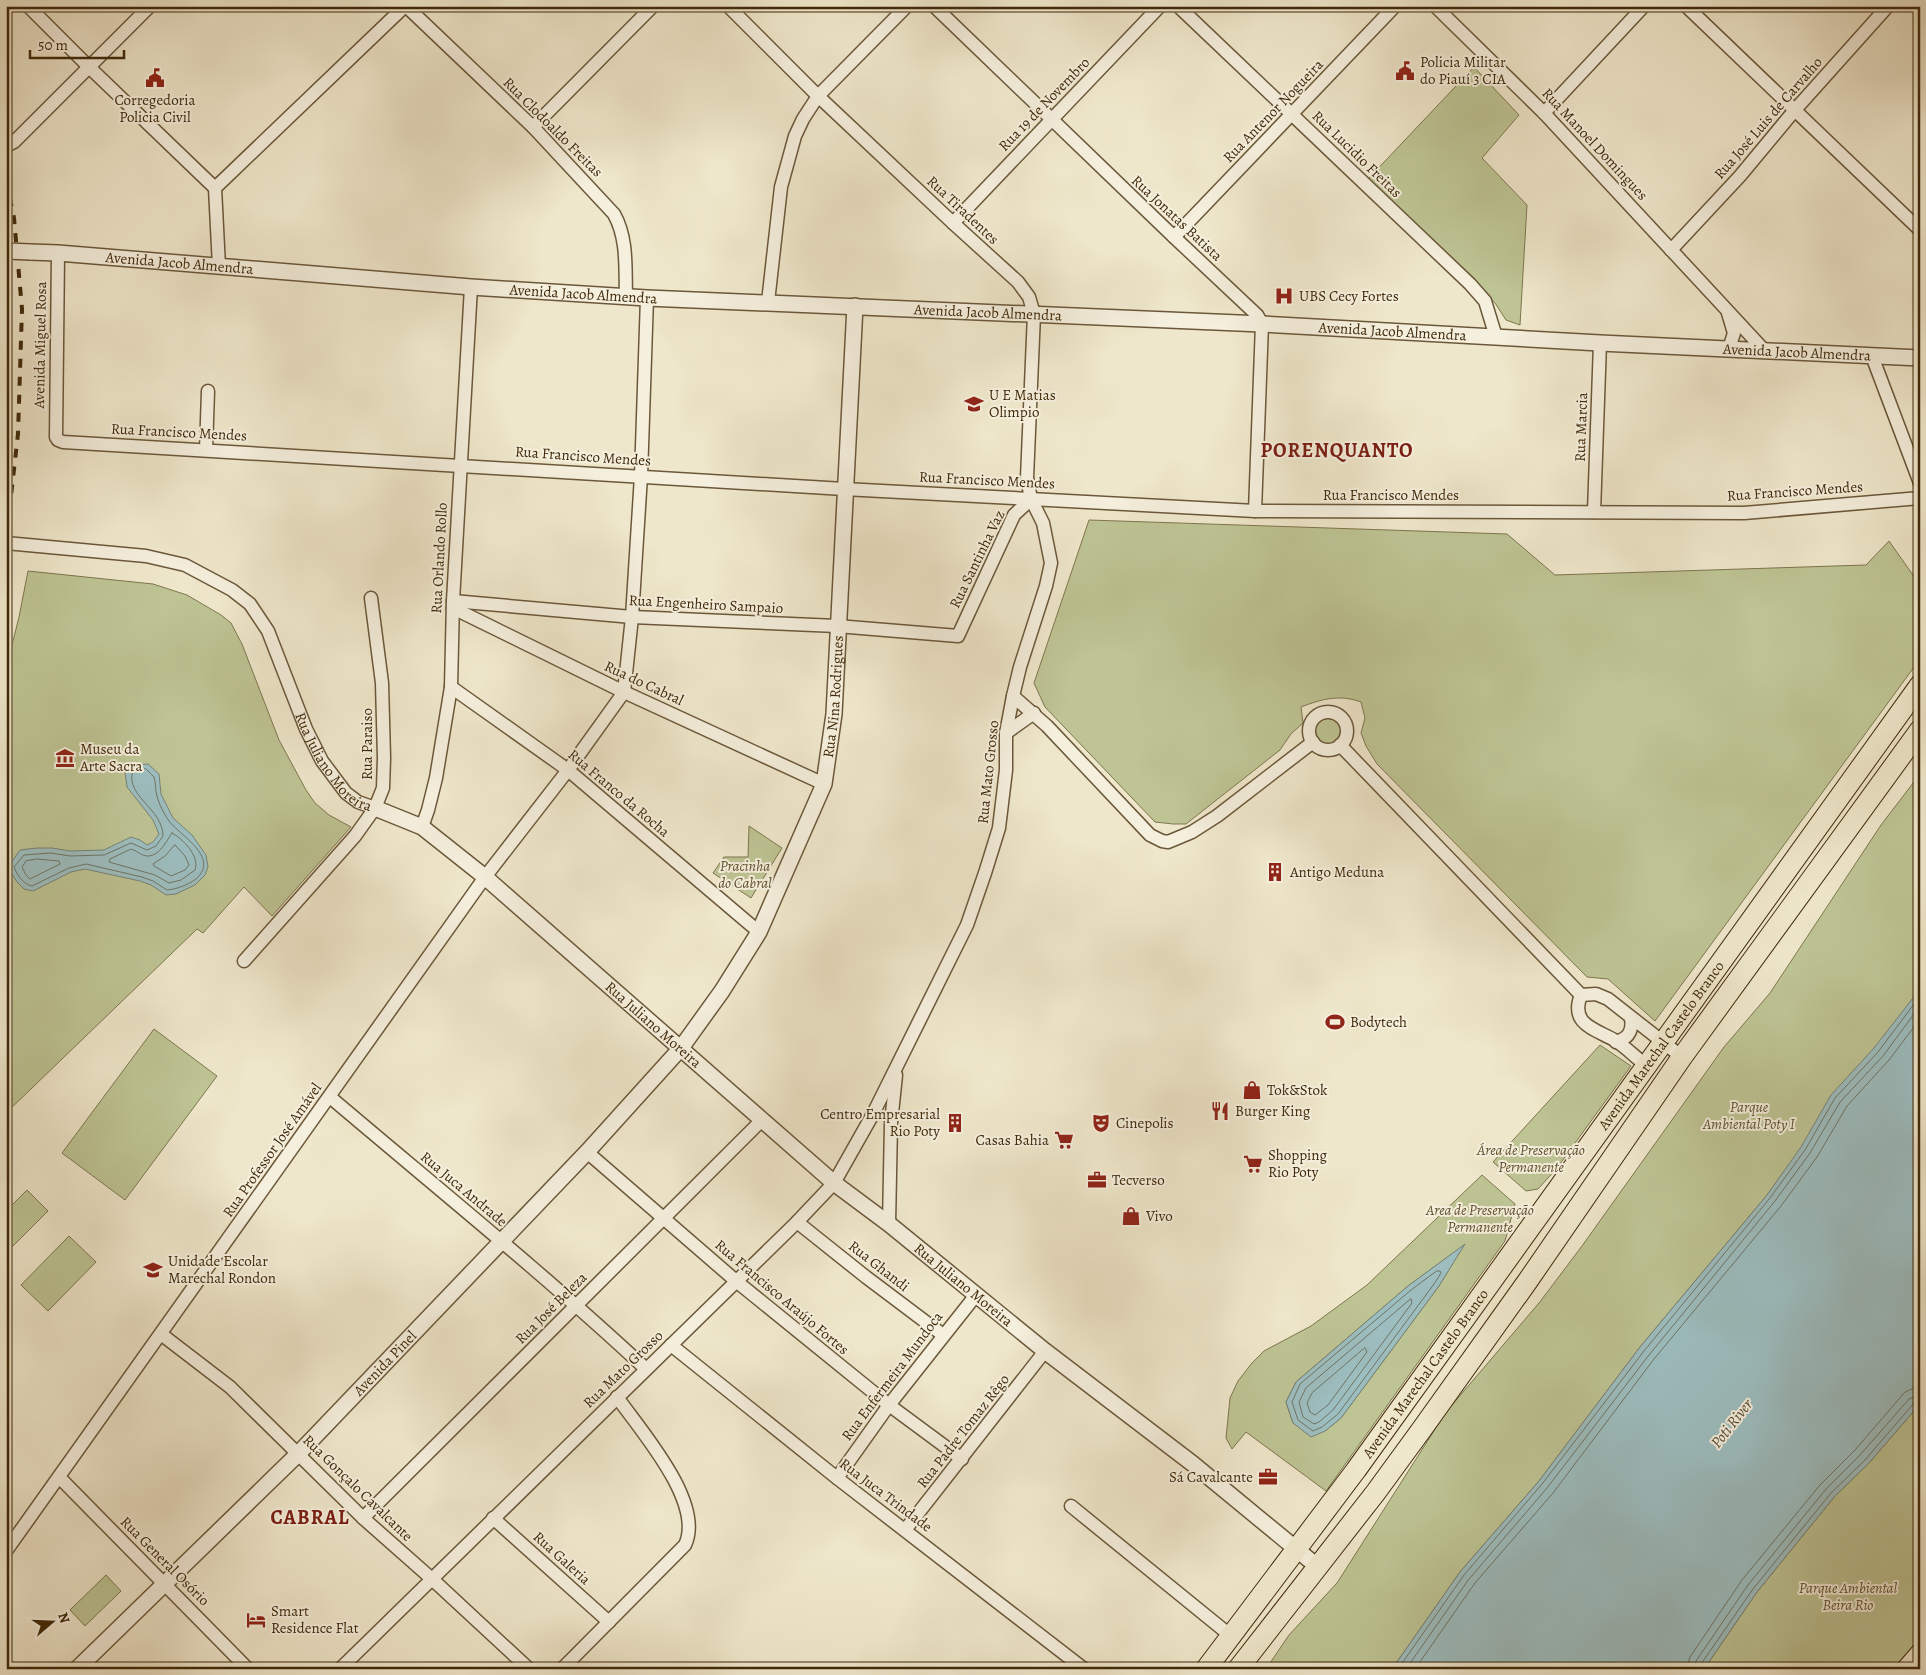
<svg xmlns="http://www.w3.org/2000/svg" width="1926" height="1675" font-family="Alegreya,serif">
<rect width="100%" height="100%" fill="#efe7cb"/>
<filter id="stains"><feTurbulence type="fractalNoise" baseFrequency=".004" numOctaves="4"/><feColorMatrix values="0 0 0 0 .2 0 0 0 0 .09 0 0 0 0 .02 0 0 0 .5 -.17"/></filter>
<radialGradient id="worn" r=".72"><stop offset=".6" stop-color="#630" stop-opacity="0"/><stop offset="1" stop-color="#630" stop-opacity=".3"/></radialGradient>
<path fill="#bec494" stroke="#7e764f" fill-rule="evenodd" d="M1474,67L1519,115L1482,158L1527,205L1520,325L1506,320L1495,303L1368,179Z
M1089,520L1507,534L1555,575L1866,565L1889,541L1920,585V659L1655,1021L1608,979L1587,977L1377,764L1366,746L1361,733L1365,718L1361,702C1339,694 1322,699 1301,707L1303,723L1291,734L1280,750L1186,824H1173L1155,822L1045,707L1034,683Z
M28,571L153,584L187,595L221,615L231,623L242,644L279,740L306,790L315,803L329,815L351,827L272,916L244,887L203,933L197,929L6,1113V669L19,617Z
M1314 730a14 14 0 1 1 28 0a14 14 0 1 1-28 0Z
M1920,774V989L1767,1195L1640,1347L1539,1481L1460,1572L1392,1669H1266L1289,1635L1337,1583L1446,1412L1539,1303L1582,1246L1724,1047L1770,993L1881,825Z
M749,826L782,848L751,898L713,873L724,857H748Z
M154,1029L217,1076L125,1200L62,1153Z
M1600,1045L1631,1066L1557,1168L1538,1189L1526,1191L1493,1162Z
M1482,1175L1515,1204L1505,1241L1326,1491L1246,1432L1232,1449L1226,1438L1230,1398L1238,1381L1252,1363L1264,1351L1311,1326L1367,1285ZM1463,1246L1439,1286L1341,1418L1325,1431L1293,1423L1286,1402L1296,1382L1408,1286Z
M27,1190L48,1211L6,1253V1211Z
M69,1236L96,1262L48,1311L21,1285Z
M1920,1404V1638L1893,1669H1704L1757,1592L1835,1496L1869,1463Z
M106,1575L121,1591L85,1626L70,1610Z"/>
<path fill="#9dbec0" stroke="#778277" d="M148,764L159,774L161,794L173,818L192,835L206,855L208,867L205,875L195,885L176,894L166,895L151,885L140,881L85,869L71,872L33,891L24,889L17,882L8,867L20,850L37,848H52L70,851L104,850L131,837L140,840L147,845L153,842L159,834L153,820L127,787L125,772L134,765Z
M1920,989V1404L1869,1463L1835,1496L1757,1592L1704,1669H1392L1460,1572L1539,1481L1640,1347L1767,1195L1801,1147L1831,1095L1874,1048Z
M1465,1244L1439,1286L1341,1418L1325,1431L1311,1437L1293,1423L1286,1402L1296,1382L1408,1286Z"/>
<g fill="none" stroke-linecap="round" stroke-linejoin="round">
<path stroke="#6e7465" stroke-width="1" d="M146,769L154,777C156,783 155,790 157,796C159,804 164,814 169,821C178,834 221,857 196,879C188,885 177,889 167,890L153,881L142,877L86,864L69,868L32,886C23,884 17,875 14,867L24,855L51,853L70,856L104,855L131,843L147,850L156,846L163,836C163,810 128,797 132,774L136,770Z
M172,833C183,839 200,856 195,870L181,880L169,883L155,875L109,862L110,859L131,849C137,851 141,855 146,856C160,857 166,841 172,833Z
M175,845L185,856L189,865L185,870L171,876L154,866L153,864L165,856Z
M37,859L59,861L60,864L30,879L26,875L22,867L26,861Z
M1437,1271H1440L1441,1273L1434,1284L1338,1414L1322,1427L1313,1431L1298,1420L1292,1402L1300,1384L1411,1290Z
M1411,1299L1412,1303L1333,1410L1319,1422L1314,1424L1303,1417L1299,1402L1306,1388Z
M1365,1348L1367,1352L1328,1405L1315,1415L1310,1412L1307,1403L1312,1393Z
M1398,1669L1464,1575L1542,1484L1644,1351L1770,1198L1805,1150L1835,1098L1878,1052L1920,996
M1406,1669L1469,1579L1547,1488L1649,1355L1775,1201L1810,1153L1840,1102L1883,1056L1920,1006
M1415,1669L1475,1583L1553,1493L1654,1359L1781,1206L1817,1157L1847,1106L1889,1060L1920,1019
M1686,1669L1690,1657L1742,1580L1820,1485L1855,1450L1905,1392L1912,1389L1920,1387
M1694,1669L1696,1661L1748,1585L1826,1489L1860,1455L1909,1399L1920,1395
M1700,1669L1701,1664L1753,1589L1831,1493L1865,1460L1914,1403L1920,1401"/>
<g stroke="#6b583a" stroke-width="15">
<g id="minor">
<path d="M28,6L88,66L215,188"/>
<path d="M406,6L533,127L614,214C628,239 625,268 626,296"/>
<path d="M934,6L1174,237L1257,315L1262,324L1255,511"/>
<path d="M1178,6L1470,284L1485,301L1496,337"/>
<path d="M1435,6L1544,113L1764,350"/>
<path d="M1686,6L1920,230"/>
<path d="M1544,113L1644,6"/>
<path d="M533,127L653,6"/>
<path d="M6,146L14,142L150,6"/>
<path d="M953,223L1160,6"/>
<path d="M1174,237L1395,6"/>
<path d="M1671,250L1740,176L1794,111L1888,6"/>
<path d="M58,253L56,437L58,440L63,442L844,489L1255,511L1744,513L1920,498"/>
<path d="M219,267L215,188L405,6"/>
<path d="M768,302L781,187L795,136L803,119L818,96L907,6"/>
<path d="M1728,313L1734,333L1729,349"/>
<path d="M1872,356L1920,483"/>
<path d="M206,450L208,391"/>
<path d="M1594,512L1600,343"/>
<path id="s1" d="M6,543L146,556L185,565L232,590L250,604L268,631L306,729L322,761L346,793L358,802L375,808"/>
<path d="M453,601L632,617L837,626L958,636L1014,515L1031,499"/>
<path d="M453,608L624,692L824,784"/>
<path d="M451,687L568,770L759,932"/>
<path d="M1013,696L1047,726L1150,835L1162,841L1168,842L1192,832L1217,816L1313,742"/>
<circle cx="1328" cy="731" r="19"/>
<path d="M1006,733L1034,713"/>
<path d="M1340,745L1581,995"/>
<path d="M422,827L428,810L436,778L451,687L453,601L471,287"/>
<path d="M244,961L355,836L375,808L383,788L384,758L382,683L371,598"/>
<path d="M1581,995L1596,994L1608,999L1682,1057"/>
<path d="M1581,995C1569,1025 1596,1029 1616,1041C1627,1048 1636,1058 1647,1066"/>
<path d="M1616,1042C1629,1038 1633,1031 1631,1018"/>
<path d="M330,1097C436,1187 544,1274 646,1369"/>
<path d="M587,1152L736,1281L889,1405L962,1459"/>
<path d="M797,1222L866,1277L943,1335"/>
<path d="M889,1224L891,1123L896,1075"/>
<path d="M161,1334L230,1387L363,1518L432,1579L529,1669"/>
<path d="M671,1345L837,1478L1084,1669"/>
<path d="M59,1477L248,1669"/>
<path d="M837,1478L889,1405L976,1295"/>
<path d="M1071,1506L1231,1636"/>
<path d="M363,1518L762,1120"/>
<path d="M493,1518L609,1622"/>
<path d="M905,1530L1045,1351"/>
<path d="M6,1551L485,877L568,770L624,692L632,617L641,476L647,298"/>
<path d="M340,1669L797,1222L834,1183L873,1114L967,925L985,873L999,828L1006,770V733L1013,696L1020,667L1046,586L1051,563L1043,523L1031,499L1027,478L1034,314L1029,297L1018,282L953,223L818,96L728,6"/>
<path d="M562,1669L685,1545C705,1503 641,1431 617,1397"/>
</g>
</g>
<g stroke="#6b583a" stroke-width="18">
<g id="tertiary">
<path id="s2" d="M30,252L58,253L471,287L647,298L1262,324L1600,343L1920,358"/>
<path id="s3" d="M375,808L422,827L485,877L834,1183L889,1224L1045,1351L1193,1464L1318,1567"/>
<path id="s4" d="M77,1669L298,1454L587,1152L681,1048L722,991L759,932L824,784L834,714L855,306"/>
</g>
</g>
<g stroke="#3f290a" stroke-width="22">
<g id="primary">
<path id="s5" d="M1206,1669L1356,1470L1920,685"/>
<path d="M1238,1669L1376,1492L1422,1429L1527,1282L1682,1057L1920,730"/>
<path d="M1907,1669L1920,1654"/>
</g>
</g>
<use href="#minor" stroke="#f5efdd" stroke-width="12"/>
<use href="#tertiary" stroke="#f5efdd" stroke-width="15"/>
<use href="#primary" stroke="#efe7cb" stroke-width="20"/>
<path stroke="#3f290a" stroke-width="4" stroke-dasharray="9 9" stroke-linecap="butt" d="M6,180L14,218L22,309L18,434L6,540"/>
<g stroke="#6b583a" stroke-width="18" stroke-linecap="butt">
<path id="tertiary-bridge" d="M8,251L30,252"/>
</g>
<use href="#tertiary-bridge" stroke="#f5efdd" stroke-width="15"/>
</g>
<defs>
<g id="civic-bare" transform="scale(1.5)"><path d="M-.6-6.5H3V-4.5H.6V-3L4-1V1h2V6H-6V1h2V-1L-.6-3ZM-1.2 2.5V6h2.4V2.5Z" fill="#8f2418" stroke="#f5efdd" stroke-width="2.5" paint-order="stroke"/></g>
<g id="hospital-bare" transform="scale(1.5)"><path d="M-5-5h3v3.5h4V-5h3V5h-3V1.5h-4V5h-3Z" fill="#8f2418" stroke="#f5efdd" stroke-width="2.5" paint-order="stroke"/></g>
<g id="school-bare" transform="scale(1.5)"><path d="M0-5L7-2L0 1L-7-2ZM-4 1L0 2.5L4 1V4Q0 6-4 4Z" fill="#8f2418" stroke="#f5efdd" stroke-width="2.5" paint-order="stroke"/></g>
<g id="museum-bare" transform="scale(1.5)"><path d="M0-6L6-3V-2H-6V-3ZM-5-1h2V3h-2ZM-1-1h2V3h-2ZM3-1h2V3H3ZM-6 4H6V6H-6Z" fill="#8f2418" stroke="#f5efdd" stroke-width="2.5" paint-order="stroke"/></g>
<g id="building-bare" transform="scale(1.5)"><path d="M-4-6H4V6H1V3H-1V6H-4ZM-2.5-4.3h1.7v1.8h-1.7ZM.8-4.3h1.7v1.8H.8ZM-2.5-1h1.7V.8h-1.7ZM.8-1h1.7V.8H.8Z" fill="#8f2418" stroke="#f5efdd" stroke-width="2.5" paint-order="stroke"/></g>
<g id="stadium-bare" transform="scale(1.5)"><path d="M0-5a6.5 5 0 1 0 0 10a6.5 5 0 1 0 0-10ZM-3.5-1.8h7v3.6h-7Z" fill="#8f2418" stroke="#f5efdd" stroke-width="2.5" paint-order="stroke"/></g>
<g id="shop-bare" transform="scale(1.5)"><path d="M-5-2.5h2.3a2.7 3.5 0 0 1 5.4 0H5L5.5 6h-11ZM-1.5-2.5h3a1.5 2.3 0 0 0-3 0Z" fill="#8f2418" stroke="#f5efdd" stroke-width="2.5" paint-order="stroke"/></g>
<g id="restaurant-bare" transform="scale(1.5)"><path d="M-5-6h1v4h1v-4h1v4h1v-4h1v5L-1.5 .5V6h-2V.5L-5-1ZM5-6V6H3V1.5H1.5Q1.5-4 5-6Z" fill="#8f2418" stroke="#f5efdd" stroke-width="2.5" paint-order="stroke"/></g>
<g id="theatre-bare" transform="scale(1.5)"><path d="M-5-5.5Q0-4 5-5.5V0Q5 5 0 6Q-5 5-5 0ZM-3.3-2.5H-1v1.5H-3.3ZM1-2.5H3.3v1.5H1ZM-2.8 1Q0 5.5 2.8 1Z" fill="#8f2418" stroke="#f5efdd" stroke-width="2.5" paint-order="stroke"/></g>
<g id="supermarket-bare" transform="scale(1.5)"><path d="M-6-5.5h2.5l.6 2H6L4.5 2H-2.5L-4.4-4H-6ZM-1.5 3.2a1.3 1.3 0 1 0 .1 0ZM3 3.2a1.3 1.3 0 1 0 .1 0Z" fill="#8f2418" stroke="#f5efdd" stroke-width="2.5" paint-order="stroke"/></g>
<g id="office-bare" transform="scale(1.5)"><path d="M-6-3h4V-5.5h4V-3h4V5H-6ZM-1-4.5V-3h2v-1.5ZM-6 0V1H6V0Z" fill="#8f2418" stroke="#f5efdd" stroke-width="2.5" paint-order="stroke"/></g>
<g id="hotel-bare" transform="scale(1.5)"><path d="M-6-4.5h1.5V1H6V5H4.5V3h-9V5H-6ZM-4 0a1.8 1.8 0 1 1 3.6 0ZM.5 0V-2.5h3Q6-2.5 6 0Z" fill="#8f2418" stroke="#f5efdd" stroke-width="2.5" paint-order="stroke"/></g>
</defs>
<g fill-rule="evenodd">
<use href="#civic-bare" x="1405" y="71"/>
<use href="#civic-bare" x="155" y="78"/>
<use href="#hospital-bare" x="1284" y="296"/>
<use href="#school-bare" x="974" y="404"/>
<use href="#museum-bare" x="65" y="758"/>
<use href="#building-bare" x="1275" y="872"/>
<use href="#stadium-bare" x="1335" y="1022"/>
<use href="#shop-bare" x="1252" y="1090"/>
<use href="#restaurant-bare" x="1220" y="1111"/>
<use href="#building-bare" x="955" y="1123"/>
<use href="#theatre-bare" x="1101" y="1123"/>
<use href="#supermarket-bare" x="1064" y="1140"/>
<use href="#supermarket-bare" x="1253" y="1164"/>
<use href="#office-bare" x="1097" y="1180"/>
<use href="#shop-bare" x="1131" y="1216"/>
<use href="#school-bare" x="153" y="1270"/>
<use href="#office-bare" x="1268" y="1477"/>
<use href="#hotel-bare" x="256" y="1620"/>
</g>
<g text-anchor="middle" stroke-width="4" stroke-linejoin="round" paint-order="stroke">
<g font-size="15" fill="#3f290a" stroke="#f5efdd" text-anchor="start">
<text x="1420" y="67">Policia Militar<tspan x="1420" dy="17">do Piauí 3 CIA</tspan></text>
<text x="155" y="105" text-anchor="middle">Corregedoria<tspan x="155" dy="17">Policia Civil</tspan></text>
<text x="1299" y="301">UBS Cecy Fortes</text>
<text x="989" y="400">U E Matias<tspan x="989" dy="17">Olimpio</tspan></text>
<text x="80" y="754">Museu da<tspan x="80" dy="17">Arte Sacra</tspan></text>
<text x="1290" y="877">Antigo Meduna</text>
<text x="1350" y="1027">Bodytech</text>
<text x="1267" y="1095">Tok&amp;Stok</text>
<text x="1235" y="1116">Burger King</text>
<text x="940" y="1119" text-anchor="end">Centro Empresarial<tspan x="940" dy="17">Rio Poty</tspan></text>
<text x="1116" y="1128">Cinepolis</text>
<text x="1049" y="1145" text-anchor="end">Casas Bahia</text>
<text x="1268" y="1160">Shopping<tspan x="1268" dy="17">Rio Poty</tspan></text>
<text x="1112" y="1185">Tecverso</text>
<text x="1146" y="1221">Vivo</text>
<text x="168" y="1266">Unidade Escolar<tspan x="168" dy="17">Marechal Rondon</tspan></text>
<text x="1253" y="1482" text-anchor="end">Sá Cavalcante</text>
<text x="271" y="1616">Smart<tspan x="271" dy="17">Residence Flat</tspan></text>
</g>
<g font-size="15" fill="#3f290a" stroke="#f5efdd">
<text transform="translate(1044 104) rotate(-46)" y="5">Rua 19 de Novembro</text>
<text transform="translate(1273 111) rotate(-46)" y="5">Rua Antenor Nogueira</text>
<text transform="translate(1768 118) rotate(-49)" y="5">Rua José Luis de Carvalho</text>
<text transform="translate(553 127) rotate(45)" y="5">Rua Clodoaldo Freitas</text>
<text transform="translate(1595 144) rotate(47)" y="5">Rua Manoel Domingues</text>
<text transform="translate(1357 154) rotate(44)" y="5">Rua Lucidio Freitas</text>
<text transform="translate(963 210) rotate(43)" y="5">Rua Tiradentes</text>
<text transform="translate(1177 218) rotate(43)" y="5">Rua Jonatas Batista</text>
<text dy="5" stroke="none"><textPath href="#s2" startOffset="150">Avenida Jacob Almendra</textPath></text>
<text dy="5" stroke="none"><textPath href="#s2" startOffset="555">Avenida Jacob Almendra</textPath></text>
<text dy="5" stroke="none"><textPath href="#s2" startOffset="960">Avenida Jacob Almendra</textPath></text>
<text dy="5" stroke="none"><textPath href="#s2" startOffset="1365">Avenida Jacob Almendra</textPath></text>
<text transform="translate(40 345) rotate(-89)" y="5">Avenida Miguel Rosa</text>
<text dy="5" stroke="none"><textPath href="#s2" startOffset="1770">Avenida Jacob Almendra</textPath></text>
<text transform="translate(1581 427) rotate(-88)" y="5">Rua Marcia</text>
<text transform="translate(179 432) rotate(3)" y="5">Rua Francisco Mendes</text>
<text transform="translate(583 456) rotate(4)" y="5">Rua Francisco Mendes</text>
<text transform="translate(987 480) rotate(3)" y="5">Rua Francisco Mendes</text>
<text transform="translate(1795 491) rotate(-4)" y="5">Rua Francisco Mendes</text>
<text x="1391" y="500">Rua Francisco Mendes</text>
<text transform="translate(439 558) rotate(-87)" y="5">Rua Orlando Rollo</text>
<text transform="translate(977 559) rotate(-64)" y="5">Rua Santinha Vaz</text>
<text transform="translate(706 604) rotate(3)" y="5">Rua Engenheiro Sampaio</text>
<text transform="translate(644 683) rotate(25)" y="5">Rua do Cabral</text>
<text dy="5" stroke="none"><textPath href="#s4" startOffset="1256">Rua Nina Rodrigues</textPath></text>
<text transform="translate(367 744) rotate(-90)" y="5">Rua Paraiso</text>
<text dy="5" stroke="none"><textPath href="#s1" startOffset="438">Rua Juliano Moreira</textPath></text>
<text transform="translate(988 772) rotate(-84)" y="5">Rua Mato Grosso</text>
<text transform="translate(619 793) rotate(40)" y="5">Rua Franco da Rocha</text>
<text dy="5" stroke="none"><textPath href="#s3" startOffset="355">Rua Juliano Moreira</textPath></text>
<text dy="5" stroke="none"><textPath href="#s5" startOffset="772">Avenida Marechal Castelo Branco</textPath></text>
<text transform="translate(272 1150) rotate(-55)" y="5">Rua Professor José Amável</text>
<text transform="translate(464 1189) rotate(40)" y="5">Rua Juca Andrade</text>
<text transform="translate(879 1266) rotate(38)" y="5">Rua Ghandi</text>
<text dy="5" stroke="none"><textPath href="#s3" startOffset="760">Rua Juliano Moreira</textPath></text>
<text transform="translate(782 1297) rotate(40)" y="5">Rua Francisco Araújo Fortes</text>
<text transform="translate(551 1308) rotate(-45)" y="5">Rua José Beleza</text>
<text dy="5" stroke="none"><textPath href="#s4" startOffset="434">Avenida Pinel</textPath></text>
<text transform="translate(623 1369) rotate(-44)" y="5">Rua Mato Grosso</text>
<text dy="5" stroke="none"><textPath href="#s5" startOffset="368">Avenida Marechal Castelo Branco</textPath></text>
<text transform="translate(892 1376) rotate(-53)" y="5">Rua Enfermeira Mundoca</text>
<text transform="translate(963 1431) rotate(-52)" y="5">Rua Padre Tomaz Rêgo</text>
<text transform="translate(358 1488) rotate(44)" y="5">Rua Gonçalo Cavalcante</text>
<text transform="translate(886 1495) rotate(37)" y="5">Rua Juca Trindade</text>
<text transform="translate(562 1558) rotate(42)" y="5">Rua Galeria</text>
<text transform="translate(165 1561) rotate(45)" y="5">Rua General Osório</text>
</g>
<g font-size="15" font-style="italic" fill="#5f502c" stroke="#f5efdd">
<text x="745" y="871">Pracinha<tspan x="745" dy="17">do Cabral</tspan></text>
<text x="1749" y="1112">Parque<tspan x="1749" dy="17">Ambiental Poty I</tspan></text>
<text x="1531" y="1155">Área de Preservação<tspan x="1531" dy="17">Permanente</tspan></text>
<text x="1480" y="1215">Area de Preservação<tspan x="1480" dy="17">Permanente</tspan></text>
<text x="1848" y="1593">Parque Ambiental<tspan x="1848" dy="17">Beira Rio</tspan></text>
</g>
<g font-size="16" font-style="italic" fill="#564e38" stroke="#f5efdd">
<text transform="translate(1731 1423) rotate(-52)" y="6">Poti River</text>
</g>
<g font-size="20" font-weight="bold" letter-spacing="1" fill="#7a1f14" stroke="#f5efdd">
<text x="1337" y="457">PORENQUANTO</text>
<text x="310" y="1524">CABRAL</text>
</g>
</g>
<rect width="1926" height="1675" fill="none" stroke="#efe7cb" stroke-width="25"/>
<rect x="8" y="8" width="1911" height="1660" fill="none" stroke="#3f290a" stroke-width="2.5"/>
<rect x="12" y="12" width="1901" height="1650" fill="none" stroke="#3f290a"/>
<g transform="translate(52 1622) rotate(71)" stroke="#f5efdd" stroke-width="4" paint-order="stroke">
<path d="M0-4L9 19L0 12L-9 19Z" fill="#3f290a"/>
<text y="-8" font-size="14" font-weight="bold" text-anchor="middle" fill="#3f290a">N</text>
</g>
<path d="M30 50v8h94v-8" fill="none" stroke="#3f290a" stroke-width="2.5"/>
<text x="38" y="50" font-size="15" fill="#3f290a" stroke="#f5efdd" stroke-width="4" paint-order="stroke">50 m</text>
<rect width="100%" height="100%" filter="url(#stains)"/>
<rect width="100%" height="100%" fill="url(#worn)"/>
</svg>
